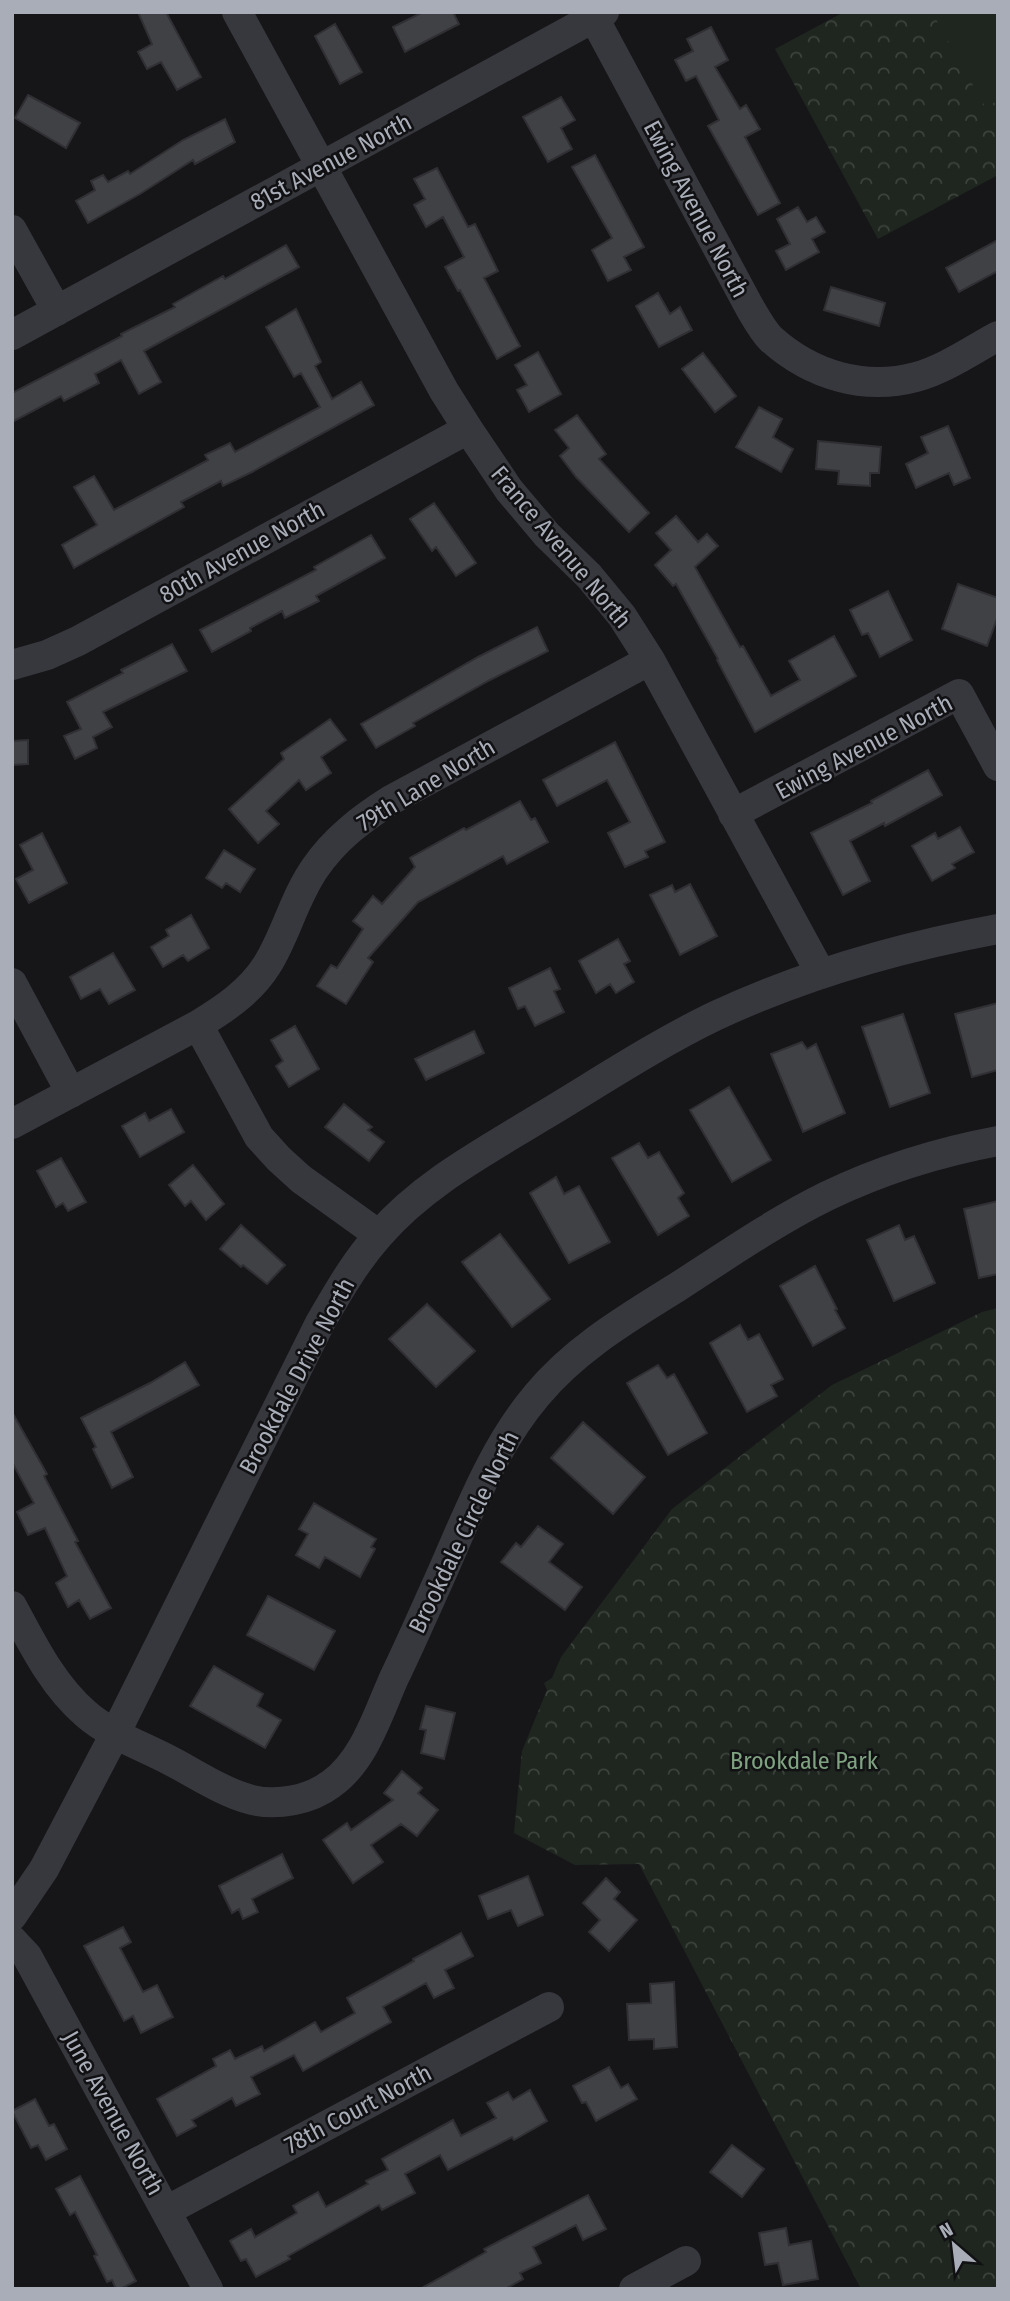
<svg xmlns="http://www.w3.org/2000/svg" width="1010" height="2301" font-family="'Fira Sans Condensed',sans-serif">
<defs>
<pattern id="forest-crowns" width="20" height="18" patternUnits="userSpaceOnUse" patternTransform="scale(1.75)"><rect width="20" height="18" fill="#1e261f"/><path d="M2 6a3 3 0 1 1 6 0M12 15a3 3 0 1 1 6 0" fill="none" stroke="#3c433d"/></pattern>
</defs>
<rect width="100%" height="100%" fill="#161618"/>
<path fill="url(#forest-crowns)" d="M844,12H998V175L878,239L775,49Z
M998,1308V2289H861L639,1864L575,1865L514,1833L522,1751L547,1690L544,1683L552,1678L561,1657L672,1509L832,1385L982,1312Z"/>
<path fill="#1e261f" d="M932,12H998V98L987,110Z"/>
<path fill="#404145" stroke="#303034" stroke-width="2" d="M138,12H166L201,77L177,90L161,62L147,69L138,52L152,44Z
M423,12H453L459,24L405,52L393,27Z
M335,24L362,72L340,84L315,36Z
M711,27L728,60L715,67L740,109L746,105L760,129L745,137L780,203L758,215L708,126L719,120L696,76L686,81L675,60L693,51L687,39Z
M28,95L80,123L66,148L15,118Z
M561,97L575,120L561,128L572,149L548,162L523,117Z
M225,119L235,142L195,164L193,160L140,194L88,223L76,201L95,190L91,181L103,175L108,182L128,171L130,174L183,140Z
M595,155L644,247L624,257L631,270L608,281L592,250L612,238L572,167Z
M437,168L468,227L475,224L498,271L484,278L520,346L497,359L460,290L458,291L445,267L464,257L443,217L426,227L414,205L425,199L414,179Z
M798,207L807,222L816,217L825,232L812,239L819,252L786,270L776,251L790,244L777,219Z
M998,240V271L959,292L946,268Z
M286,245L299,267L144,351L161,382L139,394L121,360L95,374L99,383L64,401L61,396L12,422V393L122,336L121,334L175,307L173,304L223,276L225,279Z
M831,287L885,303L879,326L824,310Z
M658,293L670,314L680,307L692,330L659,347L636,306Z
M296,309L321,362L315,366L332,399L361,382L374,405L252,472L223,486L221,481L181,502L184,507L74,568L62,545L97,525L74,487L94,476L114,510L208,460L205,455L230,443L235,452L320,407L301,373L294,377L266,327Z
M538,352L561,394L529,412L517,390L527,385L515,365Z
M703,353L736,396L715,412L682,369Z
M759,407L782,419L773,437L793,449L781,472L736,447Z
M577,415L606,454L599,459L649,513L629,532L576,477L560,456L569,448L555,430Z
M948,426L970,478L954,485L949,473L916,488L906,464L928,453L921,437Z
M818,441L881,447L879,473H870V486L838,484L839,471L816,469Z
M434,503L476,563L456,576L436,547L432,551L410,519Z
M676,516L698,542L707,534L718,546L695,567L740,647L743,646L771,696L800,680L789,661L834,636L856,676L755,732L717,660L718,659L676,584L673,586L655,565L671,550L656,533Z
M371,535L385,558L316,596L319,601L285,618L282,611L250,628L251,631L212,652L200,630L316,570L314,567Z
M958,584L998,598V616L987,646L942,629Z
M888,591L912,640L880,657L868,633L862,635L850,610Z
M537,627L548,651L490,680L413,723L415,726L376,748L361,724L478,657Z
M172,644L187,671L103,712L112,727L93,737L97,748L75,759L64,736L81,729L67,702L123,673L121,670Z
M330,719L346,740L321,757L331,773L306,790L299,780L266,811L279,824L258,843L229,809L284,759L281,753Z
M28,740V764L12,765V741Z
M615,742L665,842L645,851L648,857L625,867L608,833L630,822L607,780L557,806L543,780Z
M928,770L942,795L885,826L884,823L850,841L870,881L843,895L811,833L872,803L871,801Z
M520,801L531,820L535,818L548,842L507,864L503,856L418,902L368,958L373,962L346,1004L317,986L331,965L337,968L363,929L353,921L373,896L382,904L415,867L410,858L464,828L466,830Z
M960,827L974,852L952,864L955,868L932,881L912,846L935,833L938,839Z
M42,833L67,883L29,903L16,879L33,870L20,845Z
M224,850L255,869L240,892L226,883L222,888L206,878Z
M690,884L717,936L680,955L650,895L672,885L675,892Z
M191,915L209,948L188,961L183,955L163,967L151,947L169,936L166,930Z
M618,939L630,961L624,964L634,982L616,993L610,984L596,993L579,961Z
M113,953L135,990L109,1004L100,989L81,999L70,977Z
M550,968L560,989L554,991L564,1012L535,1026L525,1006L518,1009L509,988Z
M998,1003V1070L972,1077L955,1014Z
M903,1014L930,1093L890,1107L862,1027Z
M295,1026L319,1069L289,1087L276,1066L283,1061L271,1040Z
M474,1031L484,1053L426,1080L415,1059Z
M802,1042L807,1049L816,1044L845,1113L803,1132L771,1054Z
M729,1087L771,1160L732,1182L690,1110Z
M344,1104L372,1127L368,1130L384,1142L369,1161L325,1127Z
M171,1109L184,1132L140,1157L122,1126L145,1113L149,1121Z
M639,1143L648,1158L659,1152L684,1193L678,1198L689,1216L658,1235L612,1158Z
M61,1158L86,1202L68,1211L63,1203L56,1207L37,1171Z
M193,1165L224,1204L206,1220L191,1201L185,1206L169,1185Z
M556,1177L564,1194L579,1186L610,1242L569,1263L530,1193Z
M998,1201V1274L979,1278L964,1209Z
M241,1225L285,1265L267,1284L243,1265L241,1267L220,1249Z
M899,1225L905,1240L914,1236L935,1283L894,1301L867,1240Z
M500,1234L550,1299L512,1327L462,1262Z
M815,1266L837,1309L835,1310L845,1328L813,1346L780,1286Z
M427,1304L475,1351L436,1387L389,1339Z
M740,1325L748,1340L759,1334L783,1379L771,1385L777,1396L747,1412L710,1343Z
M185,1362L199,1385L111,1432L133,1477L112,1488L93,1449L96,1447L81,1418L150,1383Z
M658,1365L667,1378L674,1374L707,1433L668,1455L627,1383Z
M12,1412L47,1474L44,1476L78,1541L75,1542L111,1608L90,1619L79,1600L68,1607L56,1583L67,1576L45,1528L28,1535L17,1512L34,1503L12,1462Z
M583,1422L645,1477L613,1514L551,1458Z
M314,1503L376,1539L371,1547L375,1549L360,1577L325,1557L319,1568L296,1555L308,1534L299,1529Z
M538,1526L563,1544L549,1562L582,1587L565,1610L501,1562L516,1543L521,1547Z
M268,1596L335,1631L314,1670L247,1635Z
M214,1666L263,1694L257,1706L281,1720L265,1748L190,1706Z
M426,1706L455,1713L444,1759L421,1753L426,1730L420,1729Z
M402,1771L422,1788L418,1793L438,1810L417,1836L401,1824L371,1845L383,1862L353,1883L323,1840L347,1823L351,1830L393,1800L384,1793Z
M282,1854L293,1878L252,1899L258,1912L243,1919L239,1909L232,1913L219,1886Z
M528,1876L543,1915L518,1926L511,1910L488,1919L479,1896Z
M606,1878L620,1892L614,1899L637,1920L609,1951L589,1932L600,1920L583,1903Z
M123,1927L131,1942L120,1948L143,1992L157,1985L173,2017L141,2033L133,2016L124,2021L84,1946Z
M461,1933L473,1956L445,1970L454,1988L434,1998L426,1983L383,2007L391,2022L303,2071L294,2055L251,2077L260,2094L236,2106L232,2098L192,2120L196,2126L177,2136L157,2099L216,2066L213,2059L230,2050L235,2059L262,2046L264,2051L315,2022L321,2032L355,2013L347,1998L414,1961L413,1959Z
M674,1982L677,2047L654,2049V2039L629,2040L627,2004L651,2003L650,1984Z
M609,2067L621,2088L628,2084L637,2099L596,2121L586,2102L582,2103L573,2086Z
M530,2090L547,2121L514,2140L512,2137L448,2170L440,2155L405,2174L415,2193L382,2210L379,2205L288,2256L290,2259L256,2277L246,2259L241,2261L230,2241L251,2229L255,2237L297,2213L293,2206L318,2192L326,2207L368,2184L366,2181L388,2170L382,2159L453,2120L461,2136L496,2118L487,2103L508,2092L513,2100Z
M35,2099L49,2126L54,2124L67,2149L46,2160L38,2145L31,2148L12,2111Z
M732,2145L764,2169L742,2197L710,2172Z
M80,2176L136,2281L120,2289H116L112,2280L107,2282L94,2256L97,2255L75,2212L70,2215L56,2189Z
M588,2195L606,2229L583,2240L576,2225L533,2247L541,2263L520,2273L523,2279L505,2289H420L486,2252L484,2249Z
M786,2228L789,2245L811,2241L818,2279L783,2285L778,2263L765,2265L759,2233Z"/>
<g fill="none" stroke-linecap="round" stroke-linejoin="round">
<path stroke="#37383d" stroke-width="30" d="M237,12L444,391L468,429L509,490L547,535L589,576L622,616L650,660L821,974
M594,18L750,308C756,318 763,331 771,339C811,375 864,391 916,377C945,369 972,350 998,336
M12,230L57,311
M12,335L604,12
M12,665L47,655L78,641L468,429
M733,814L959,694L998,766
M12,983L71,1093
M198,1025L259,1137L279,1159L301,1179L379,1235
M12,1124L198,1025C224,1009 250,992 267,965C286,935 294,898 315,868C335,839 361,819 391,800L650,660
M12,1606C33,1645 53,1686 86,1714C110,1735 143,1746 171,1761C196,1774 224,1793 252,1800C277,1806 310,1800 331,1784C364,1761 378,1714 394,1678C409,1647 423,1615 437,1584C466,1520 491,1449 537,1395C576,1348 628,1318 679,1286C727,1255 776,1221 827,1196C881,1170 939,1152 998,1141
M12,1916L44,1869L115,1734L320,1323C338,1292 355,1262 379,1235C423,1184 484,1152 541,1117C598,1083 655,1045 715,1016C805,974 901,947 998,929
M12,1940L27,1956L208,2289
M166,2211L549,2007
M634,2289L686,2261"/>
</g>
<g text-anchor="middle" stroke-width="5" stroke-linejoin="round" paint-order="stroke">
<g font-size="24" fill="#a8adb8" stroke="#111113">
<text transform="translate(331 162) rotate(-28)" y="8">81st Avenue North</text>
<text transform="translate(696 209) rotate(62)" y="8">Ewing Avenue North</text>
<text transform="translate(561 547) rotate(50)" y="8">France Avenue North</text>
<text transform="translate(242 552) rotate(-29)" y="8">80th Avenue North</text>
<text transform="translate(864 747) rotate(-28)" y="8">Ewing Avenue North</text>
<text transform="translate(426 785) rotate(-31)" y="8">79th Lane North</text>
<text transform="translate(297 1376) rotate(-62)" y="8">Brookdale Drive North</text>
<text transform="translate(464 1532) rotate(-64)" y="8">Brookdale Circle North</text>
<text transform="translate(358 2109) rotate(-28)" y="8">78th Court North</text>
<text transform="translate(113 2113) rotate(61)" y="8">June Avenue North</text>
</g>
<g font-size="24" fill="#7fa381" stroke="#111113">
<text x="804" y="1769">Brookdale Park</text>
</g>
</g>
<rect width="1010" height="2301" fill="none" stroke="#a8adb8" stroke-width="28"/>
<g transform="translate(954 2245) rotate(332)" stroke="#111113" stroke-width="5" paint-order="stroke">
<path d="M0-5L12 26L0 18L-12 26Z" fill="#a8adb8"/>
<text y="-10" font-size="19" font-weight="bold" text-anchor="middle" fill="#a8adb8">N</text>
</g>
</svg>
